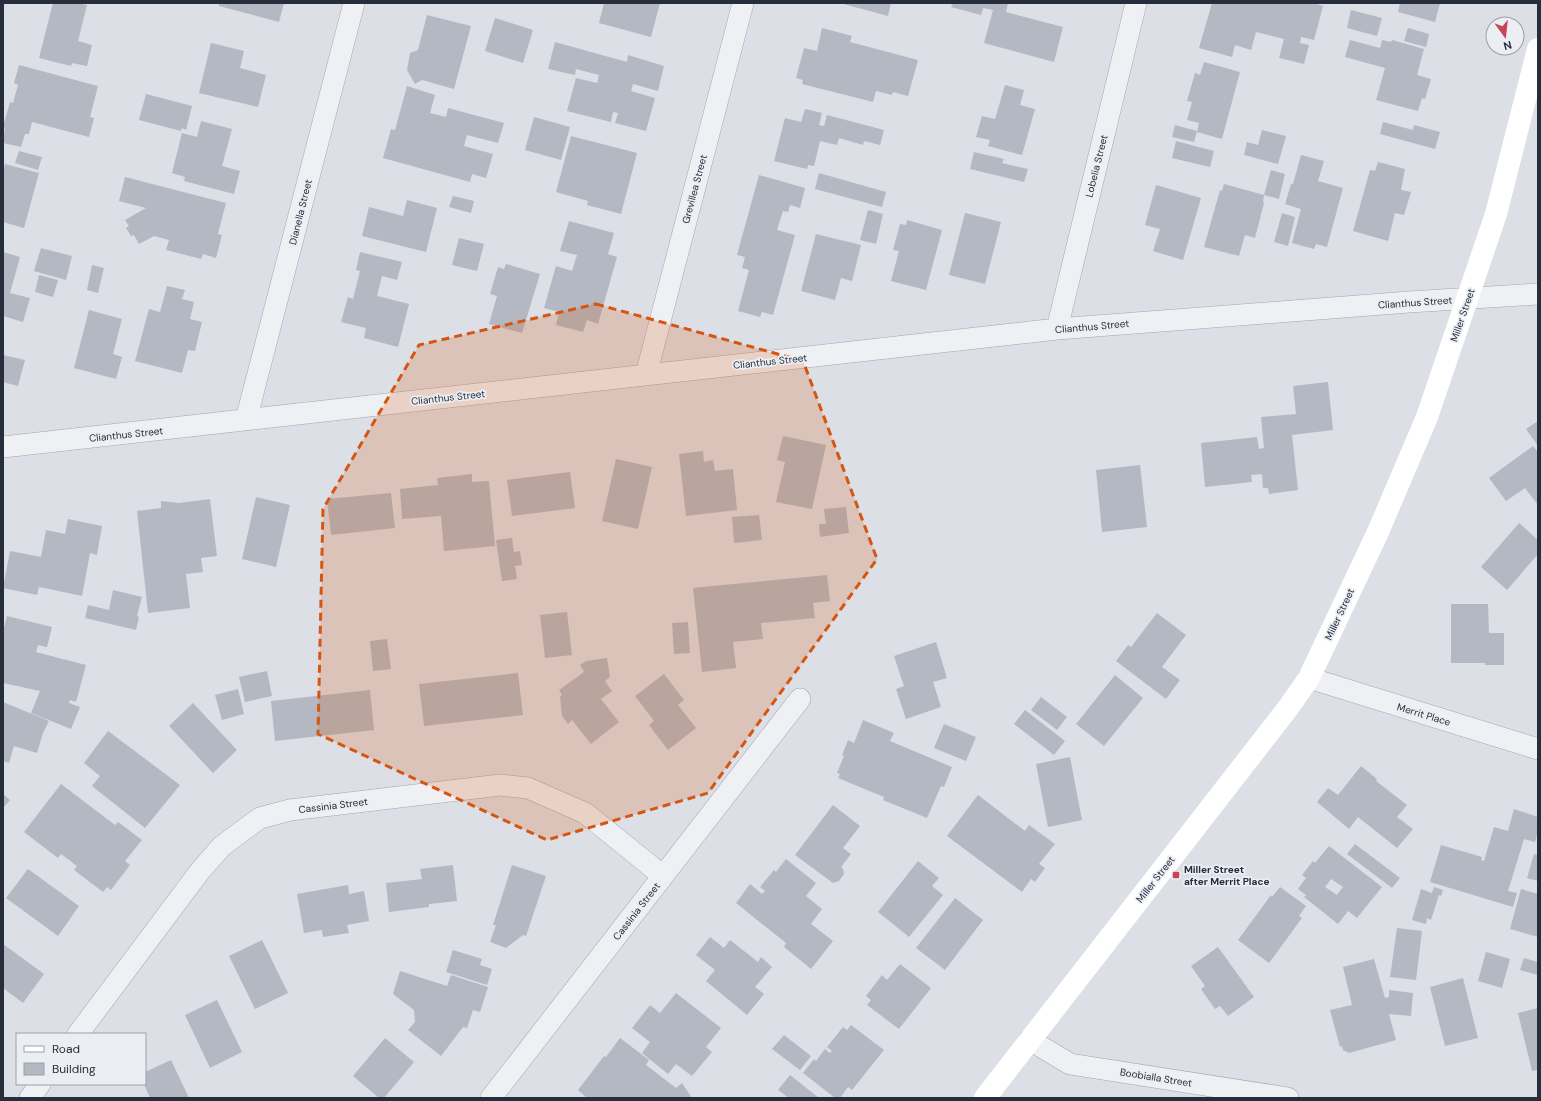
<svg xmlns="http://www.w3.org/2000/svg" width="1541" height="1101" font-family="'DM Sans',sans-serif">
<rect width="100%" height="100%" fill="#dcdfe5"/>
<path fill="#b3b8c2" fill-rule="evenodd" d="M53,3H78L87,5L78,41L92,45L87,66L72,63L71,66L39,58Z
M219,3H284L279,22L219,6Z
M604,3H660L651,37L599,23Z
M840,3H891L888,16Z
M953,3H1008L1006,12L1063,27L1054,62L984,43L993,10L983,8L981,15L951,7Z
M1212,3H1313L1323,6L1314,40L1301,37L1300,43L1309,45L1304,64L1279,58L1284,39L1256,32L1251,50L1235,45L1232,57L1199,48Z
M1400,3H1440L1435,22L1398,12Z
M1351,10L1382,18L1377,36L1347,28Z
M427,15L471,26L454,89L422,80L415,84L407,70L410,53L418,50Z
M495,18L533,30L523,63L485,51Z
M822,28L852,36L850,42L918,60L908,96L893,92L892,95L876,91L873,102L802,84L803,80L796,78L804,48L817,51Z
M1408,28L1429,34L1426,47L1404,41Z
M1350,40L1380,48L1382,40L1391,42L1392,40L1424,49L1417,75L1431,79L1425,99L1422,98L1418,111L1376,100L1385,68L1345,57Z
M555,42L627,62L628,55L664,66L658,91L633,84L631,91L655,98L646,131L615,123L618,113L613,112L611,122L567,111L576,78L597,83L599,75L576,69L575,75L548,69Z
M211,43L244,51L240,68L266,75L258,107L199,93Z
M1204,62L1240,72L1222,139L1197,132L1199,123L1187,120L1192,102L1187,101L1195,73L1200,75Z
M19,65L98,86L90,117L94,118L89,137L32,122L29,134H25L21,147L3,143L5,128L3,127L10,102L13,103L18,85L14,83Z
M1005,85L1024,90L1020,105L1035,109L1022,155L988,146L990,140L976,137L982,116L995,119Z
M407,86L435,95L430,113L446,117L448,108L504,123L498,143L467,135L464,146L493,154L486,178L472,174L470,182L383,158L391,129L395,130Z
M146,94L192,106L186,130L182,128L181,131L139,120Z
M805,109L822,113L819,125L824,126L827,115L884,130L880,145L864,141L863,145L839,138L837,145L820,141L814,166L808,165L807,169L774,161L785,118L801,122Z
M534,117L570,127L561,160L525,150Z
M201,121L232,129L222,166L240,171L234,194L184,181L185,177L172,173L182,133L197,137Z
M1383,122L1413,130L1414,125L1440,132L1435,149L1380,134Z
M1175,125L1197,131L1194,142L1172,137Z
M1262,130L1286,136L1278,164L1244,155L1247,142L1258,145Z
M571,136L637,153L621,214L587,205L588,201L556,192Z
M1176,141L1214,151L1210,167L1172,158Z
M19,151L42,157L38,170L15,163Z
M974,152L1004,159L1002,163L1028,169L1024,182L970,169Z
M1301,155L1324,161L1318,181L1343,188L1327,247L1316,244L1314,249L1292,243L1301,209L1285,204L1291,184H1293Z
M1378,162L1405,169L1401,190L1411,192L1404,215L1395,213L1388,241L1353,231L1370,170L1375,171Z
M5,164L39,173L24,228L3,222V172Z
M1271,170L1285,174L1279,199L1264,195Z
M819,173L886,192L882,207L815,189Z
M759,175L805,188L800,208L790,205L788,212L783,211L777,230L795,235L773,315L762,312L760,317L738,311L749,270L742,268L745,257L737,255Z
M125,177L226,203L218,234L222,235L216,258L203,254L201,259L166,250L169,240L154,236L139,244L134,235L131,236L126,228L129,226L125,220L146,208L119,201Z
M1224,184L1264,195L1263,202L1264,203L1255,238L1245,235L1239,256L1204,247L1220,190L1222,191Z
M1156,185L1201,198L1183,260L1153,251L1160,229L1145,225Z
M453,196L474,201L471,213L449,207Z
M407,200L437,208L426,252L362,236L369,207L403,216Z
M868,210L883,214L876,244L860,240Z
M965,213L1001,222L985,284L949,275Z
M1282,213L1295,217L1288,246L1274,242Z
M907,220L942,230L926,290L891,281L899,251L893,250L900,224L906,225Z
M569,221L614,233L608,254L617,257L598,324L587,320L583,332L556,325L559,312L544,308L556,266L572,271L577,255L560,251Z
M816,234L861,245L852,281L841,278L835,300L801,291Z
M459,238L484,244L477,271L452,265Z
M41,248L72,256L66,280L34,271Z
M3,252L20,257L10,293L30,298L23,322L3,316Z
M360,252L402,262L397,280L382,276L377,296L409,304L398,347L364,338L366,328L341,322L348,297L353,299L360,271L356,270Z
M506,264L540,274L522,333L489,324L497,296L490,294L498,267L504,269Z
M92,265L104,268L98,293L87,290Z
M39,275L58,280L53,297L35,292Z
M167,286L185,290L182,299L194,302L190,319L202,322L195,351L188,350L182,373L135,361L149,309L160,312Z
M89,310L122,319L113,354L122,357L116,379L74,368Z
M3,355L25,360L18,386L3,382Z
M1328,382L1333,430L1292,435L1298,490L1269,494L1268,488H1263L1262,474L1251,475L1252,482L1205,487L1201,443L1257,437L1259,449L1264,448L1261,417L1296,414L1293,386Z
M1538,421V446L1526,429Z
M783,436L826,445L812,509L776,502L785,462L777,460Z
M1533,446L1538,452V505L1525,488L1506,501L1489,478Z
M703,451L704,462L713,460L715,471L733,469L737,510L686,516L679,454Z
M616,459L652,467L638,529L602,521Z
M1140,465L1147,527L1102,532L1096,470Z
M570,472L575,508L512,516L507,480Z
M472,474V482L489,481L495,546L444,551L441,516L402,519L400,489L438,485L437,478Z
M391,493L395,528L331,535L327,499Z
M256,497L290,505L276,567L242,559Z
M210,499L217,556L201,558L203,572L186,574L190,608L148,613L137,511L161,508V501L179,503Z
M846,507L849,533L820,537L819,524H826L824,509Z
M759,515L762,540L734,543L732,517Z
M68,519L102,526L97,555L90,553L82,596L39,587L37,595L3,588L10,551L41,557L46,530L65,534Z
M1519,523L1538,540V554L1507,590L1481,567Z
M512,538L514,552L520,551L522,565L515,566L517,579L502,581L496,540Z
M827,575L830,601L813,603L815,618L761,623L763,639L733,642L736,668L702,672L693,588Z
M113,590L142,597L137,616L139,617L136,630L85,618L88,605L109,610Z
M1451,604H1488L1489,633H1504V665H1485V663H1451Z
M567,612L572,655L545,658L540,615Z
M1157,613L1186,635L1162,667L1180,680L1166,699L1116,661L1128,645L1131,647Z
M7,616L52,627L47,647L38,645L36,652L86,665L76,702L70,700L69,703L80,707L71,729L31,713L40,691L3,683V632Z
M688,622L690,653L674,654L672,623Z
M387,639L391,669L373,671L370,641Z
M936,642L947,678L933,682L941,707L906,719L896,689L904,686L894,656Z
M607,658L610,677L605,681L612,691L601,699L619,722L591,744L572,720L568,724L562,716L560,697L562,695L559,690L584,672L580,665L586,661Z
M267,671L272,696L245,702L239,677Z
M518,673L523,715L424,726L419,684Z
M664,674L684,700L678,705L696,728L668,750L649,725L654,721L635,696Z
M1115,675L1143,698L1104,746L1076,724Z
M238,689L244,714L222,720L215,695Z
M370,690L374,730L275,741L271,701Z
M1041,697L1067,717L1057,730L1031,710Z
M3,702L49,721L43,733L37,753L14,746L9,763L3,761Z
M193,703L237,750L213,773L169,726Z
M1025,710L1065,741L1054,755L1014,724Z
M863,720L894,733L890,741L952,767L944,787L941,786L927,818L883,800L884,797L838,778L840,774L837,773L844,756L842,755L848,740L854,743Z
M944,724L976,737L966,761L934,748Z
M108,731L180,785L145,828L92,786L100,776L84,763Z
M1070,757L1082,820L1048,827L1036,764Z
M1361,766L1377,779L1376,781L1407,805L1397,817L1413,829L1397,848L1358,817L1349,829L1317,802L1328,788L1338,795Z
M61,784L115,825L118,822L142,840L125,861L130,865L111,890L107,887L103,892L74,870L77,866L61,854L58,858L24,832Z
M3,794L10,800L3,808Z
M978,795L1025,831L1029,825L1055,844L1039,864L1045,868L1035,882L1031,879L1022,892L947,836Z
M833,805L860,826L843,848L851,854L841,867L843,869L844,874L839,881L833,883L795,855Z
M1514,809L1538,817V831L1535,842L1524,839L1508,891L1517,893L1513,907L1430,882L1441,845L1482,857L1481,860L1484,861L1494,827L1508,831Z
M1355,844L1400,878L1392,888L1347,854Z
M1329,846L1382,887L1357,918L1348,911L1338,924L1304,897L1306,895L1298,889L1306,878L1302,875L1313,861L1315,863ZM1331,879L1343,887L1337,895L1325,887Z
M1534,854L1538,855V881L1527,878Z
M786,859L816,883L806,896L822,909L811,924L833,941L811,969L784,947L786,943L736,903L750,884L762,894L765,891L760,887L774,870L776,872Z
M918,861L939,878L932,886L943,895L909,937L878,912Z
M453,865L457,901L429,904V907L389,912L386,883L422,879L420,869Z
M512,865L546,876L526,936L523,935L506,948L490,942L496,925H493Z
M28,869L79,906L58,936L6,898Z
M348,885L349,894L364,891L369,921L347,925L349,933L323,937L322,930L304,933L297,894Z
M1280,887L1306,906L1299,916L1302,918L1269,963L1238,940L1271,895L1272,897Z
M1434,887L1443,890L1441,896L1439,895L1431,920L1427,918L1426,924L1412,920L1421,889L1432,893Z
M1521,889L1538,894V937L1510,929Z
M955,898L983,920L945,970L916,948Z
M1397,928L1422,931L1416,980L1390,977Z
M710,937L724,948L730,940L758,962L761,957L772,967L755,987L764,994L747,1015L706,981L715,970L696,955Z
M262,940L288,993L255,1009L229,956Z
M3,944L44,974L23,1003L3,988Z
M1218,947L1254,997L1228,1016L1220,1006L1215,1009L1201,989L1205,986L1191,966Z
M453,950L482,959L480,965L492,969L487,985L446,972Z
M1486,952L1510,959L1502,988L1478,981Z
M1524,958L1538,962V975L1520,970Z
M1374,959L1385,998L1389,997V990L1413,993L1411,1016L1389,1014L1396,1040L1349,1053L1343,1050L1342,1046L1340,1047L1330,1010L1352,1005L1343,967Z
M900,964L931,988L899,1029L867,1005L871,1000L866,996L882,975L887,980Z
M400,971L447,986L451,975L488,987L480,1012L473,1010L467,1028L463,1027L441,1056L408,1030L415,1022L414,1010L393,994Z
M1463,978L1478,1038L1445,1046L1430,987Z
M676,993L721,1028L706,1047L712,1052L692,1076L676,1064L668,1074L642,1053L650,1042L632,1028L650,1005L660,1013Z
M217,1000L242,1052L210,1068L185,1015Z
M1538,1008V1070L1532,1071L1518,1013Z
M851,1025L884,1050L852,1090L848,1087L840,1098H835L803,1073L814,1059L816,1061L825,1049L830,1053L832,1051L827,1047L843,1027L847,1030Z
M784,1035L811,1056L800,1070L772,1049Z
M385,1038L414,1062L384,1098H379L353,1076Z
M620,1038L649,1060L646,1065L676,1088L682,1083L692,1098H587L578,1090L604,1056L606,1057Z
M171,1060L189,1098H150L144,1084H145V1072Z
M790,1075L819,1098H789L778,1090Z"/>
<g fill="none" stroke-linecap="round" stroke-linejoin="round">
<g stroke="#a2a6af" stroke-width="22">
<path id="street" d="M1057,329L1136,3
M646,375L743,3
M246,420L354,3
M3,447L1057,329L1409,302L1538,294
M1309,678L1538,749
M78,1034L200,871L222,846L260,818L290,810L500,785L528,788L585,813L663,876
M1030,1040L1070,1064L1288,1098
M30,1098L40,1084
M491,1098L800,699"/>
</g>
<use href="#street" stroke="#eef0f4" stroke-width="21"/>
<path stroke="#fff" stroke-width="22" d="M985,1098L1288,708L1309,678L1378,532L1427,417L1496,214L1538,49"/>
</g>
<path fill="#d55511" fill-opacity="0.2" stroke="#d55511" stroke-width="3" stroke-dasharray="8 5" stroke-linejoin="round" d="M596,304L803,361L877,559L708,793L547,840L318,734L323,509L419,345Z"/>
<rect fill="#c74456" stroke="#ebeef3" stroke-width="1.5" x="1172" y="871" width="8" height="8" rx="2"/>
<g text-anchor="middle" stroke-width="3.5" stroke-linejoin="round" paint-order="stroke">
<g font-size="10" fill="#262d3b" stroke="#ebeef3">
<text transform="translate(1096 166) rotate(-76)" y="4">Lobelia Street</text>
<text transform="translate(694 189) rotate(-75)" y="4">Grevillea Street</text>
<text transform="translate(300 212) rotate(-76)" y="4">Dianella Street</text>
<text transform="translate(1415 302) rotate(-4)" y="4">Clianthus Street</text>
<text transform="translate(1462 315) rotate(-71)" y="4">Miller Street</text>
<text transform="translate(1092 326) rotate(-5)" y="4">Clianthus Street</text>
<text transform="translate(770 361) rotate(-6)" y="4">Clianthus Street</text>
<text transform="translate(448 397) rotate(-6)" y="4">Clianthus Street</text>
<text transform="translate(126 434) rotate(-6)" y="4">Clianthus Street</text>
<text transform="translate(1339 614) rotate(-65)" y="4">Miller Street</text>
<text transform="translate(1424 714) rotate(17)" y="4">Merrit Place</text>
<text transform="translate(333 805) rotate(-7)" y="4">Cassinia Street</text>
<text transform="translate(1155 879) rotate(-52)" y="4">Miller Street</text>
<text transform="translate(636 911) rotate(-52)" y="4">Cassinia Street</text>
<text transform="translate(1156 1077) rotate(9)" y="4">Boobialla Street</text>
</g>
<g font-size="10" font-weight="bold" fill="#262d3b" stroke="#ebeef3" text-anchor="start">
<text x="1184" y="873">Miller Street<tspan x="1184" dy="12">after Merrit Place</tspan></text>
</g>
</g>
<rect width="1541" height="1101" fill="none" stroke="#262d3b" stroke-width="8"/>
<rect x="16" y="1033" width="130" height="52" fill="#ebeef3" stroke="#9ca1a9"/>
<rect x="24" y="1046" width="20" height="6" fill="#ffffff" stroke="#9ca1a9"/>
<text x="52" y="1053" font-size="12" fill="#262d3b">Road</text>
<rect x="24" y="1063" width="20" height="12" fill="#b3b8c2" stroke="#9ca1a9"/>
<text x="52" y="1073" font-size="12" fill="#262d3b">Building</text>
<g transform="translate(1505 36) rotate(165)"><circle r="19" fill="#ebeef3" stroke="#9ca1a9"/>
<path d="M0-3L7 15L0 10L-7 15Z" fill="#c74456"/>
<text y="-6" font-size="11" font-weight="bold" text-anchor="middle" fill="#262d3b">N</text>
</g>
</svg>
